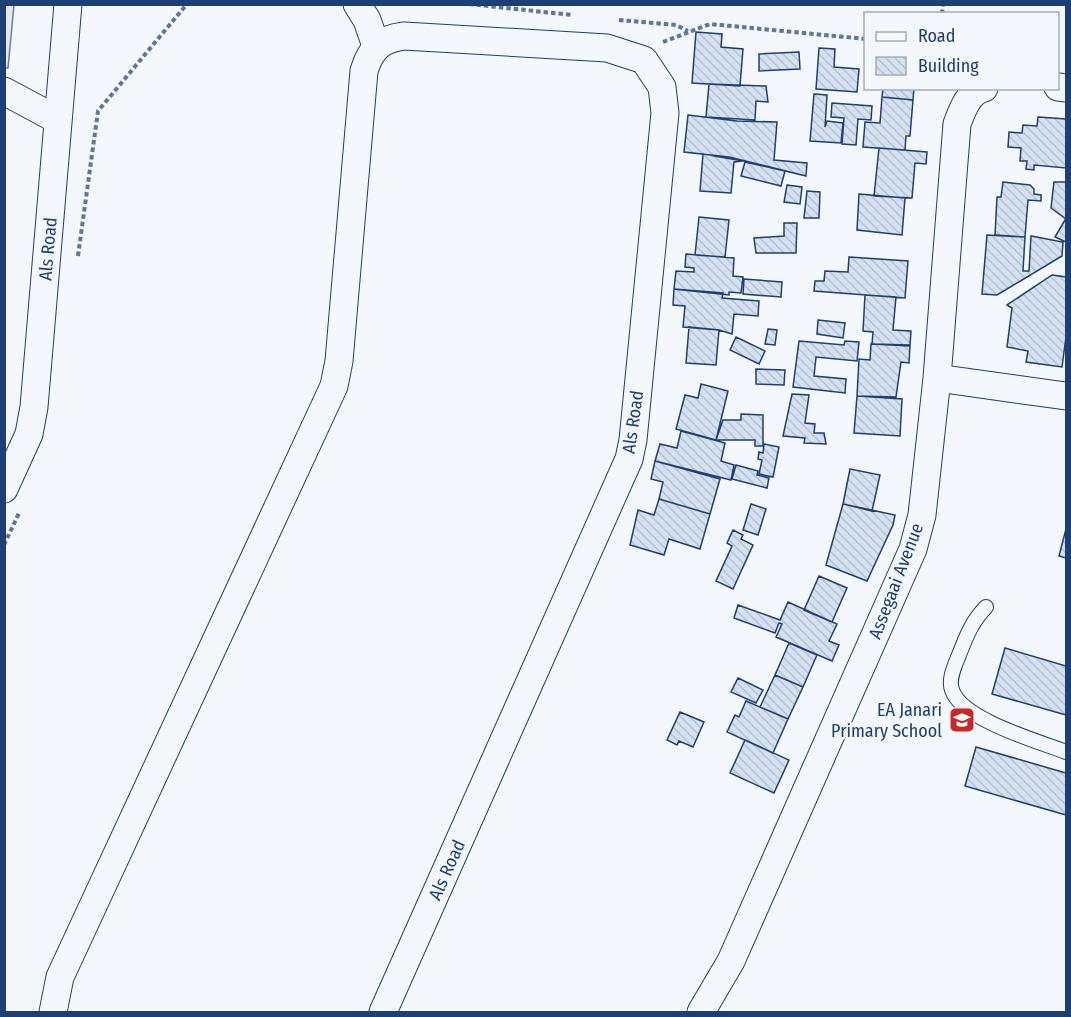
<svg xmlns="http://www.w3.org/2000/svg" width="1071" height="1017" font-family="'Fira Sans Condensed',sans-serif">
<defs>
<pattern id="building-back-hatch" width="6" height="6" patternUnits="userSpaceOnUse" patternTransform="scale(1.5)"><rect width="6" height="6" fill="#d5e0f0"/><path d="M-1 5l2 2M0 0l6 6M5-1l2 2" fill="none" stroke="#b6c1d1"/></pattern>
</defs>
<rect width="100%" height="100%" fill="#f4f7fb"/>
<path fill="#e3e9f0" stroke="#687fa3" stroke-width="1.5" d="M4,5H14L8,68H5Z"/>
<path fill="url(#building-back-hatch)" stroke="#1d3f73" stroke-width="1.5" d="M696,32L722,34L721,47L743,49L740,86L692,83Z
M819,48L835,49L834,67L859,69L857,92L816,89Z
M799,52L800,69L759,71V54Z
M709,84L766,86L768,102L756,101L755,120L706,117Z
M883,88H914L913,100L882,97Z
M814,94L827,95L825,127L827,121L843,123L841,143L810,141Z
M882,97L913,100L910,136H906L905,150L863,147L865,122L880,123Z
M832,103L872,106L871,120L858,119L856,145L842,144L844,118L831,117Z
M688,115L737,121L777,122L774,160L807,163L806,176L729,157L684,152Z
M1038,117L1066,119V168L1034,165V170L1026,169L1027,161H1020L1021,148L1008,147L1009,132L1022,133L1023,125L1037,126Z
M879,148L927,152L926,164L915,163L912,198L874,196Z
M703,154L743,161L734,162L731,193L700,191Z
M745,162L785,171L781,186L741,176Z
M1003,182L1030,185L1034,189V194L1041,195V201L1028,200L1025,237L995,235L997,197H1001Z
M1054,182H1066V219L1051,208Z
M787,185L802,187L800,204L784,202Z
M807,191L820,192L819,218H804Z
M859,194L905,198L902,235L857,230Z
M699,217L729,220L725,257L695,255Z
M1065,220L1066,221V242L1055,237Z
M784,223H797L796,253H756L754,238L784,236Z
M987,235L1025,237L1023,271H1029L1031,236L1063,242L1062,256L997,295L982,294Z
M686,254L734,258L733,276L743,277L741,293L729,292V295L674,289L676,271L694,272V268L685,267Z
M849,257L908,261L905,298L814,291L815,281H824L825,271L848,272Z
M1052,275L1066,277V337L1062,367L1026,362L1028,351L1007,347L1012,308L1007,305Z
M744,279L782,282L781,297L743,294Z
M674,289L723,293L722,298L759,301L758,316L734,314L732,334L719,330L683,327L685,306L673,305Z
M865,295L896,297L893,330L911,331L910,345L872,344L873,332L863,331Z
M818,320L845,323L843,338L817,334Z
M689,327L719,330L716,365L686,363Z
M768,329L777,330L775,345L765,344Z
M736,337L765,351L759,364L730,350Z
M799,341L844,345L845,341L859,342L857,361L816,357L814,376L846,379L845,393L793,387Z
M871,344L910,346L909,363L901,362L896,397L857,396L859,359L870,360Z
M756,369L785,370L784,385L756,384Z
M701,384L728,391L716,440L676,429L685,395L698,398Z
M792,394L809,395L805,423L815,424L814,433H824L826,444L804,443L805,438L783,436Z
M857,396L902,399L900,436L854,433Z
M741,414L763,415V446H755V440H716L723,420H741Z
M681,431L725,443L721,461L734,465L731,480L655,461L660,444L677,448Z
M764,444L779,447L773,477L759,474L762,460L758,459L759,452L763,453Z
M655,461L720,479L710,514L659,499L663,482L651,479Z
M736,465L758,471L757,475L769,478L767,488L732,479Z
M850,469L880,475L872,511L843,504Z
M659,499L710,514L700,549L669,539L664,555L630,545L638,510L654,515Z
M751,504L766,509L758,535L743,530Z
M843,504L895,515L893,525L867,581L826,565Z
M1066,529V558L1059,556Z
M733,530L743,535L741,539L753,545L733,589L716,581L732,546L727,543Z
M819,576L847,588L832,622L804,610Z
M788,602L837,624L829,641L839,645L832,661L776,637L782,624L779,623L775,633L734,618L738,605L780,620Z
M789,643L817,655L803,687L775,675Z
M1005,648L1066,666V715L992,694Z
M775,675L803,687L788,719L760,707Z
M738,678L763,690L756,703L731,692Z
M746,701L788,719L773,753L727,732L735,715L739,717Z
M680,712L704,722L693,747L679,741L677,745L667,740Z
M745,740L789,760L774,793L730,773Z
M976,747L1066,773V815L965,786Z"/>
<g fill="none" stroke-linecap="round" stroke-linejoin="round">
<g stroke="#1d3f73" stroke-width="16">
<path id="lane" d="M986,607C972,621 966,637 959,655C955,665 948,679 952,690C962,720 1038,741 1066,752"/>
</g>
<g stroke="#1d3f73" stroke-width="29">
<path id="street" d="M357,4L367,20L376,46
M1058,87L1066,88
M4,91L58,120
M937,378L1066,396
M4,489L29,434L34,407L68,4
M53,1012L60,977L334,386L339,361L364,71C371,48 381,39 404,36L607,48L644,60L662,87L665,113L633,440L629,459L383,1012
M701,1012L731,961L913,549L922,515L937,378L957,124C962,111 968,92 984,88"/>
</g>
<path stroke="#5e769c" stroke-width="4" stroke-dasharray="4.5 3" stroke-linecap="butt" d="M469,4L572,15
M942,14L943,4
M619,20L676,25L688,31
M663,42L710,24L866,39
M78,256L98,111L187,4
M4,545L19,513"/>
<use href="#lane" stroke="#f4f7fb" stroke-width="14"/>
<use href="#street" stroke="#f4f7fb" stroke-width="27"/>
</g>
<defs>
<g id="school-square" transform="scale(1.35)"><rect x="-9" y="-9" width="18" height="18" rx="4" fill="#c62828" stroke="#f4f7fb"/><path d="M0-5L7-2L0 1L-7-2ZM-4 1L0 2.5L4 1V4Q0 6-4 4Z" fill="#fff"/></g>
</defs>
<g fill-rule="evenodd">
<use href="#school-square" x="962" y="720"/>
</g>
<g text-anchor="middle" stroke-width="4.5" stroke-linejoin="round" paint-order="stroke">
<g font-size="18" fill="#1d3f73" stroke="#f4f7fb">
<text transform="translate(48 249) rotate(-85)" y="6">Als Road</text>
<text transform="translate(633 422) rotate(-82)" y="6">Als Road</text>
<text transform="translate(896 581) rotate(-69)" y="6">Assegaai Avenue</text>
<text transform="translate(447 870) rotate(-66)" y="6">Als Road</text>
</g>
<g font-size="18" fill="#1d3f73" stroke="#f4f7fb" text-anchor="end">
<text x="942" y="716">EA Janari<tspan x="942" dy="21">Primary School</tspan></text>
</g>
</g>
<rect width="1071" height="1017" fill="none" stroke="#1d3f73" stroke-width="12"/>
<rect x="864" y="12" width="195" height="78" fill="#f4f7fb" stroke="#9eadc5" stroke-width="1.5"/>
<rect x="876" y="32" width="30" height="9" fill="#f4f7fb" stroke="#9eadc5" stroke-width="1.5"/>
<text x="918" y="42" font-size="18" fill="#1d3f73">Road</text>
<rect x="876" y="57" width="30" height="18" fill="url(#building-back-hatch)" stroke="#9eadc5" stroke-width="1.5"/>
<text x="918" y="72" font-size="18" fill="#1d3f73">Building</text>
</svg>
